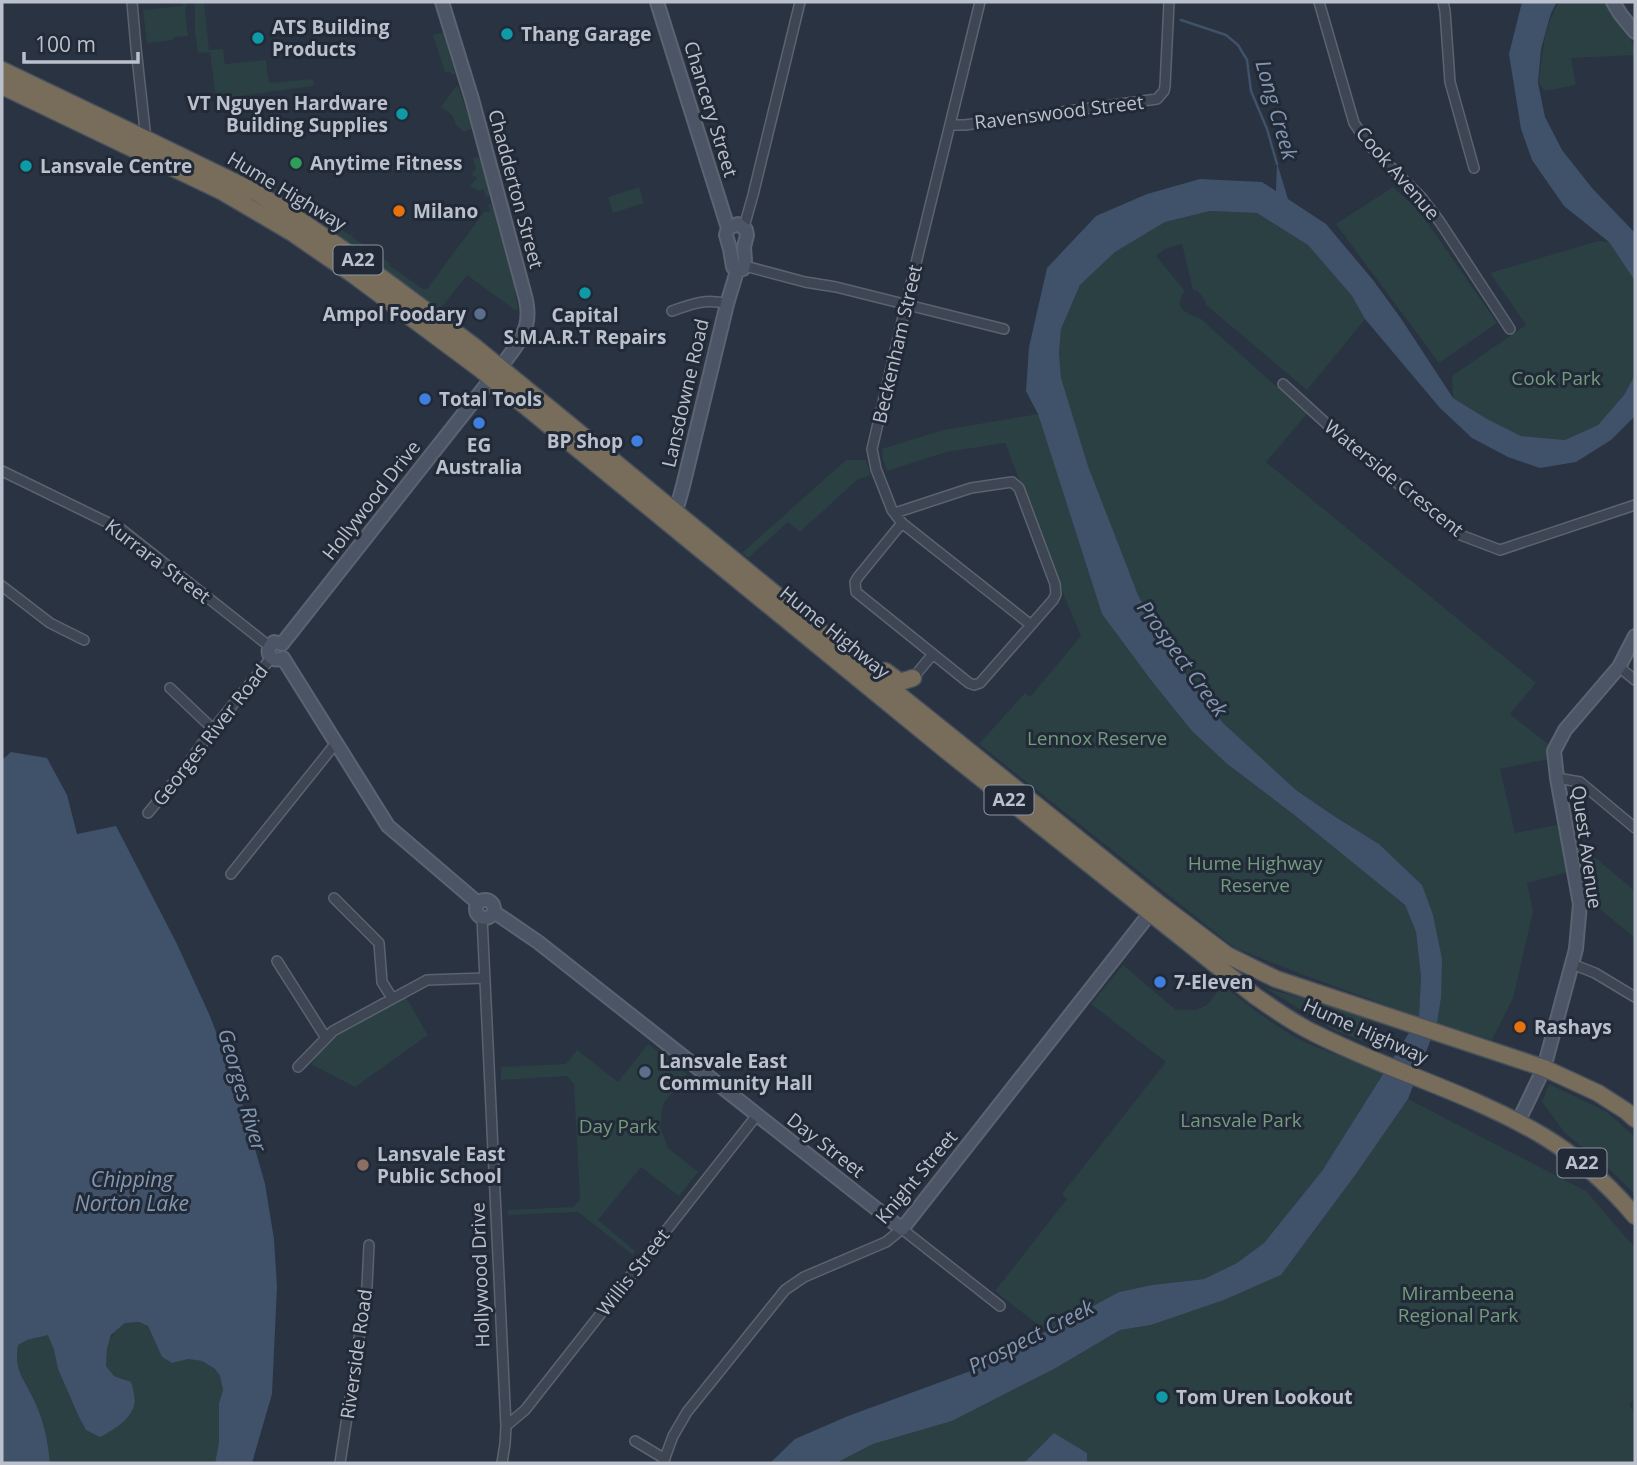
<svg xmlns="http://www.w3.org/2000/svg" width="1637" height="1465" font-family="'Open Sans',sans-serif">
<rect width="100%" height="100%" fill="#293342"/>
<path fill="#2b4043" d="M183,2H187L185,13L188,36L173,37V40L147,43L143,10L183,6Z
M195,2H204L209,50L223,49L225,64L266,60L269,83L313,79L314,86L216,99L210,52L198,53L195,32Z
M1559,2H1608C1610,22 1635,33 1635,55L1571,58L1576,85L1545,91L1539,83C1542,55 1544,26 1559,2Z
M440,33H443L455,74L452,75L450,72H445L433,35Z
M458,86L472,128L464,132L456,125L452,115L441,107L455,87Z
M249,149L242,168L297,200L301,195H304V197L294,205L236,172L235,168L245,157Z
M477,157L480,158L490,195L486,197L483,189L479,191L470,186L477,178L472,175L474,170L476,169L473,158Z
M639,187L644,203L613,213L608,197Z
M1393,187L1420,212L1497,323L1439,363L1336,224Z
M492,204L515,289L518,309L515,310L467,275L440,309L377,263L384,259L390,263L389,265L423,289H427L484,212L490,211L488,205Z
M320,210L322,211L320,216L350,235L355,231L351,236L374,253L371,254L368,252L366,255L316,219Z
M1210,211L1257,213L1308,245L1352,296L1365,319L1307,390L1206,305L1204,299L1198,291L1193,290L1182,244L1165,249L1156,256L1185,291C1172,309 1186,313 1201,319L1307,414L1266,462L1536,683L1510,714L1553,748L1549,759L1500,769L1515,833L1557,825L1568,872L1527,883L1533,912L1513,998L1492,1040L1437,1023L1441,998V982L1422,885L1379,844L1334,816L1296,790L1237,737L1223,723L1193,685L1163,642L1138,595L1112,529L1088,466L1064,389L1061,378L1059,353L1061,329L1080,285L1115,252L1165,222Z
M1598,241L1609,242L1635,281V375L1624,395L1598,425L1565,440L1521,436L1487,419L1453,398L1452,376L1526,325L1490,273Z
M1038,414L1102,614L1191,730L1226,763L1293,814L1405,905L1416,932L1421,977L1419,1017L1309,977L1235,948L979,744L1025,693L1030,697L1081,636L1065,598L1005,443L946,452L887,471L883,459L882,449L943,430Z
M846,460H866L871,475L858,479L800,532L788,522L748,558L742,553Z
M1573,839L1635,891V938L1584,896Z
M1123,965L1176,1010H1196L1207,1005L1223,985C1245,1003 1268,1021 1293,1036C1322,1052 1354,1059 1384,1073L1322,1171L1264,1243L1237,1263L1204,1279L1152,1285L1119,1292L1046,1331L995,1291L1067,1199L1062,1194L1166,1062L1091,1004Z
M1265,988L1367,1015L1370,1044L1336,1031Z
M405,996L428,1035L355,1087L311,1064L329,1041L336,1036Z
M648,1044L687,1074L663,1104L660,1127L668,1148L698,1172L679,1196L641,1167L598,1220L635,1251L633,1255L578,1212L508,1215V1210L573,1207L580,1200L574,1084L567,1076L501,1080V1067L566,1064L577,1050L618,1082Z
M1549,1084L1607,1112L1635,1137V1194L1605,1165L1565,1133L1542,1102Z
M1408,1099L1586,1191L1635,1248V1398L1629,1404L1635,1415V1463H836L873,1444L952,1421L1054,1369L1120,1330L1151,1325L1224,1300L1281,1275L1356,1174Z
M139,1322L148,1326L162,1357L172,1363L188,1359L202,1361L215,1369L220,1376L223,1390L219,1403V1443L215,1463H50C48,1443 41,1417 33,1398C23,1374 14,1374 18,1345L27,1340L48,1334L54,1350L58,1369L78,1415L125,1379L114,1376L106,1366C107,1342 107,1339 125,1323Z"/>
<path fill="#40516a" d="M1522,2H1557L1551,13L1541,49L1538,83L1545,117L1562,150L1592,188L1635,233V281L1609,242L1564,206L1532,160L1521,129L1509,54Z
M1277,163L1288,199L1326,224L1373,280L1402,320L1453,398L1487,419L1521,436L1565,440L1598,425L1624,395L1635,375V416L1611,440L1576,462L1540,468L1508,457L1472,438L1440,408L1365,319L1352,296L1308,245L1257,213L1210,211L1165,222L1115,252L1080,285L1061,329L1059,353L1061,378L1088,466L1138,595L1163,642L1191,682L1223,723L1296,790L1334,816L1379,844L1422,885L1433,915L1442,959L1441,998L1437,1023L1408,1099L1356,1174L1281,1275L1224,1300L1151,1325L1120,1330L1054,1369L952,1421L873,1444L836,1463H770L795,1439L848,1416L976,1369L1119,1292L1152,1285L1204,1279L1237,1263L1264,1243L1322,1171L1419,1017L1421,977L1416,932L1405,905L1293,814L1226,763L1191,730L1151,680L1102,614L1038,414L1026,391L1029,347L1047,268L1096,216L1147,194L1200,179L1262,182L1276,191Z
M11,752L47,758L67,795L77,834L116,826L176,942L210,1016L240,1096L265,1184L274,1239L277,1287L272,1394L252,1463H215L219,1443V1403L223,1390L220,1376L215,1369L202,1361L188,1359L172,1363L162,1357L148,1326L139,1322L125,1323L111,1335L107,1349L106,1366L114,1376L131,1382C133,1389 136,1399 134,1406C130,1420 112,1431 100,1437L86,1430L78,1415L58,1369L54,1350L48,1335L27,1340L18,1345C14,1371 23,1376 33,1398C43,1418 48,1441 50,1463H2V760Z
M1054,1433L1087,1453V1463H1024Z"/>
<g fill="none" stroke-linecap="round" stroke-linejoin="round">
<path stroke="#40516a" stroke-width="2.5" d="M1181,20L1226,35L1238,45L1247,60L1251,91L1267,129L1277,164"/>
<g stroke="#5c6370" stroke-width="12">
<path id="street" d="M132,2L136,48L146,139
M980,2L906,304L872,449L876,469L892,510L902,523L1031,625
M1319,2L1354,123L1370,146L1421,197L1440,222L1510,329
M1443,2L1445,11L1450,82L1474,168
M950,125H965L1157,99L1164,91L1165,86L1169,2
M744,227L753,195L800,2
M745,266L805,282L836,287L1004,329
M672,311C691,304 707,298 727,304
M1283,384L1329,426L1458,534L1500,550L1635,505
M2,471L121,529L269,646
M895,513L971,488L1012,482L1019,488L1055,584L1056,594L1053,600L980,683L974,685L969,683L856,592L855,582L858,577L902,523
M2,586L50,623L84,640
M1619,667L1635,680
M913,678L933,654
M170,688L213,729
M1557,778L1580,782L1635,828
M148,813L177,778L213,729L271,658
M231,874L336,743
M334,898L379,943L382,982L392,998
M482,917L506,1426L505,1444L502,1463
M277,961L326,1038
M1572,964L1595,973L1635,997
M298,1067L333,1031L427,980L485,978
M506,1426L525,1410L757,1115
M635,1441L665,1459
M340,1463L367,1286L369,1245
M663,1463L673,1436L687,1412L785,1290L804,1277L886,1242L902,1229L1000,1306"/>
</g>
<g stroke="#5c6370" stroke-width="16">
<path id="secondary" d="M657,2L728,228L726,235L730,249L733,267L737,271
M1613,2L1621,15L1635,32
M728,228L738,224L746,230L747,235L744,247L745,260L743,269L737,271
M671,516L678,504L683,486L727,304L737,271
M282,644L491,379C502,364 521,344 526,326C529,315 527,302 524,292L472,99L442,2
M282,644L274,642C263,650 270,664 283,658
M283,658L388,826L478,903
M476 909a9 9 0 1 1 18 0a9 9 0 1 1-18 0Z
M494,912L538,942L902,1229L1151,912
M1518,1122L1544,1068L1576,949L1580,904L1557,778L1554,751L1565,730L1619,667L1635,636"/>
</g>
<g stroke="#48505d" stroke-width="19">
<path id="highway" d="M2,70L146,139L257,193L291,214L347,252L475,347L842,649L1158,903L1227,955L1276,979L1544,1068L1598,1093L1626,1111L1635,1119
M2,86L223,192L291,232L355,276L480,369L948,752L1255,996C1274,1009 1293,1023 1314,1033C1389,1071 1471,1093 1543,1136C1578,1157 1609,1185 1635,1216
M885,671L900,682L913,678"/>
</g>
<use href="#street" stroke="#3d4652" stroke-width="9"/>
<use href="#secondary" stroke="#4c5565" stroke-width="12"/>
<use href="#highway" stroke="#786d5b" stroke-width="16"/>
</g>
<g fill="#0f9aa8" stroke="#222a38" stroke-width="2.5">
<circle cx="507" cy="34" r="7"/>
<circle cx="258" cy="38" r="7"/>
<circle cx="402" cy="114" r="7"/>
<circle cx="26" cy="166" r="7"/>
<circle cx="585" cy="293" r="7"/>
<circle cx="1162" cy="1397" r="7"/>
</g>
<circle fill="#2e9e5b" stroke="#222a38" stroke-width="2.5" cx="296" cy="163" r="7"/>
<g fill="#e8710a" stroke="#222a38" stroke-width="2.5">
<circle cx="399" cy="211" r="7"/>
<circle cx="1520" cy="1027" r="7"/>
</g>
<g fill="#5c6f8a" stroke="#222a38" stroke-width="2.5">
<circle cx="480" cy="314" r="7"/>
<circle cx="645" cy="1072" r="7"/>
</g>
<g fill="#3f7fe0" stroke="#222a38" stroke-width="2.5">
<circle cx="425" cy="399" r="7"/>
<circle cx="479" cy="423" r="7"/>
<circle cx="637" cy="441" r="7"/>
<circle cx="1160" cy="982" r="7"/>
</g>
<circle fill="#8d6e63" stroke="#222a38" stroke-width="2.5" cx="363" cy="1165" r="7"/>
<g text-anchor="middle" stroke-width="6" stroke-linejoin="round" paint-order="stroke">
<g fill="#222a38" stroke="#8d94a0" stroke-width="2">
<rect x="333.5" y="245.5" width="49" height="29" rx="5"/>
<rect x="984.5" y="785.5" width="49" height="29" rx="5"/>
<rect x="1557.5" y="1148.5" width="49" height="29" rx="5"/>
</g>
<g font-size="18" font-weight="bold" fill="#bbc1cc">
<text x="358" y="266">A22</text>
<text x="1009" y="806">A22</text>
<text x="1582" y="1169">A22</text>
</g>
<g font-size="19" font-weight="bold" fill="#bbc1cc" stroke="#222a38" text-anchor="start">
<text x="272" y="34">ATS Building<tspan x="272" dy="22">Products</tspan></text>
<text x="521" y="41">Thang Garage</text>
<text x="388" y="110" text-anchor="end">VT Nguyen Hardware<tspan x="388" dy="22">Building Supplies</tspan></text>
<text x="310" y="170">Anytime Fitness</text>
<text x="40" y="173">Lansvale Centre</text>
<text x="413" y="218">Milano</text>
<text x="466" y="321" text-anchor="end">Ampol Foodary</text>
<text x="585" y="322" text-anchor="middle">Capital<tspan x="585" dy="22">S.M.A.R.T Repairs</tspan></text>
<text x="439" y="406">Total Tools</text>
<text x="623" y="448" text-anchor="end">BP Shop</text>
<text x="479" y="452" text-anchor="middle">EG<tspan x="479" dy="22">Australia</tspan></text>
<text x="1174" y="989">7-Eleven</text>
<text x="1534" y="1034">Rashays</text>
<text x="659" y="1068">Lansvale East<tspan x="659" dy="22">Community Hall</tspan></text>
<text x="377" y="1161">Lansvale East<tspan x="377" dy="22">Public School</tspan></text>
<text x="1176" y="1404">Tom Uren Lookout</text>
</g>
<g font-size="19" fill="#bbc1cc" stroke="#222a38">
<text transform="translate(711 109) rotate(73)" y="7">Chancery Street</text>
<text transform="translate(1059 112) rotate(-7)" y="7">Ravenswood Street</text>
<text transform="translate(1398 173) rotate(49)" y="7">Cook Avenue</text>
<text transform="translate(516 189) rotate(75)" y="7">Chadderton Street</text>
<text transform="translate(287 191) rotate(31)" y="7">Hume Highway</text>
<text transform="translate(897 344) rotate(-77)" y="7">Beckenham Street</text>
<text transform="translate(685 393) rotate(-77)" y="7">Lansdowne Road</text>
<text transform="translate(1394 478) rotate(39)" y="7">Waterside Crescent</text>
<text transform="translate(371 500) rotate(-52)" y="7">Hollywood Drive</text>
<text transform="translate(158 561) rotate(37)" y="7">Kurrara Street</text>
<text transform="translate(835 632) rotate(39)" y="7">Hume Highway</text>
<text transform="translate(210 735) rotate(-52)" y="7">Georges River Road</text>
<text transform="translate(1587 847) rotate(82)" y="7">Quest Avenue</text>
<text transform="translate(1366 1031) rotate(24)" y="7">Hume Highway</text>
<text transform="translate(826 1145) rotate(38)" y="7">Day Street</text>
<text transform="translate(916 1177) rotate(-50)" y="7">Knight Street</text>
<text transform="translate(633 1272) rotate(-52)" y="7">Willis Street</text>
<text transform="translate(480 1275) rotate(-92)" y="7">Hollywood Drive</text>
<text transform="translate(356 1354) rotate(-82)" y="7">Riverside Road</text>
</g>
<g font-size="19" fill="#739b7d" stroke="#222a38">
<text x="1556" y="385">Cook Park</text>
<text x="1097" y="745">Lennox Reserve</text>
<text x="1255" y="870">Hume Highway<tspan x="1255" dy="22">Reserve</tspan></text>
<text x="1241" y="1127">Lansvale Park</text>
<text x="618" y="1133">Day Park</text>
<text x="1458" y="1300">Mirambeena<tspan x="1458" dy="22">Regional Park</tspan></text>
</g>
<g font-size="21" font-style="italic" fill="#8497b1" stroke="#222a38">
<text transform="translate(1276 110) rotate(74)" y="7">Long Creek</text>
<text transform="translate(1182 659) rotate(54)" y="7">Prospect Creek</text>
<text transform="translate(242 1090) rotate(74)" y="7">Georges River</text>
<text x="132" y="1187">Chipping<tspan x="132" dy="24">Norton Lake</tspan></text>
<text transform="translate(1031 1337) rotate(-27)" y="7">Prospect Creek</text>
</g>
</g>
<rect width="1637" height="1465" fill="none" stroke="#bbc1cc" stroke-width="7"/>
<path d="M24 52v10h114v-10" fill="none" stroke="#bbc1cc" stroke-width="3.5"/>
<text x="35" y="52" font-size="21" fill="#bbc1cc" stroke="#222a38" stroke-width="5" paint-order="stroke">100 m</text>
</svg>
